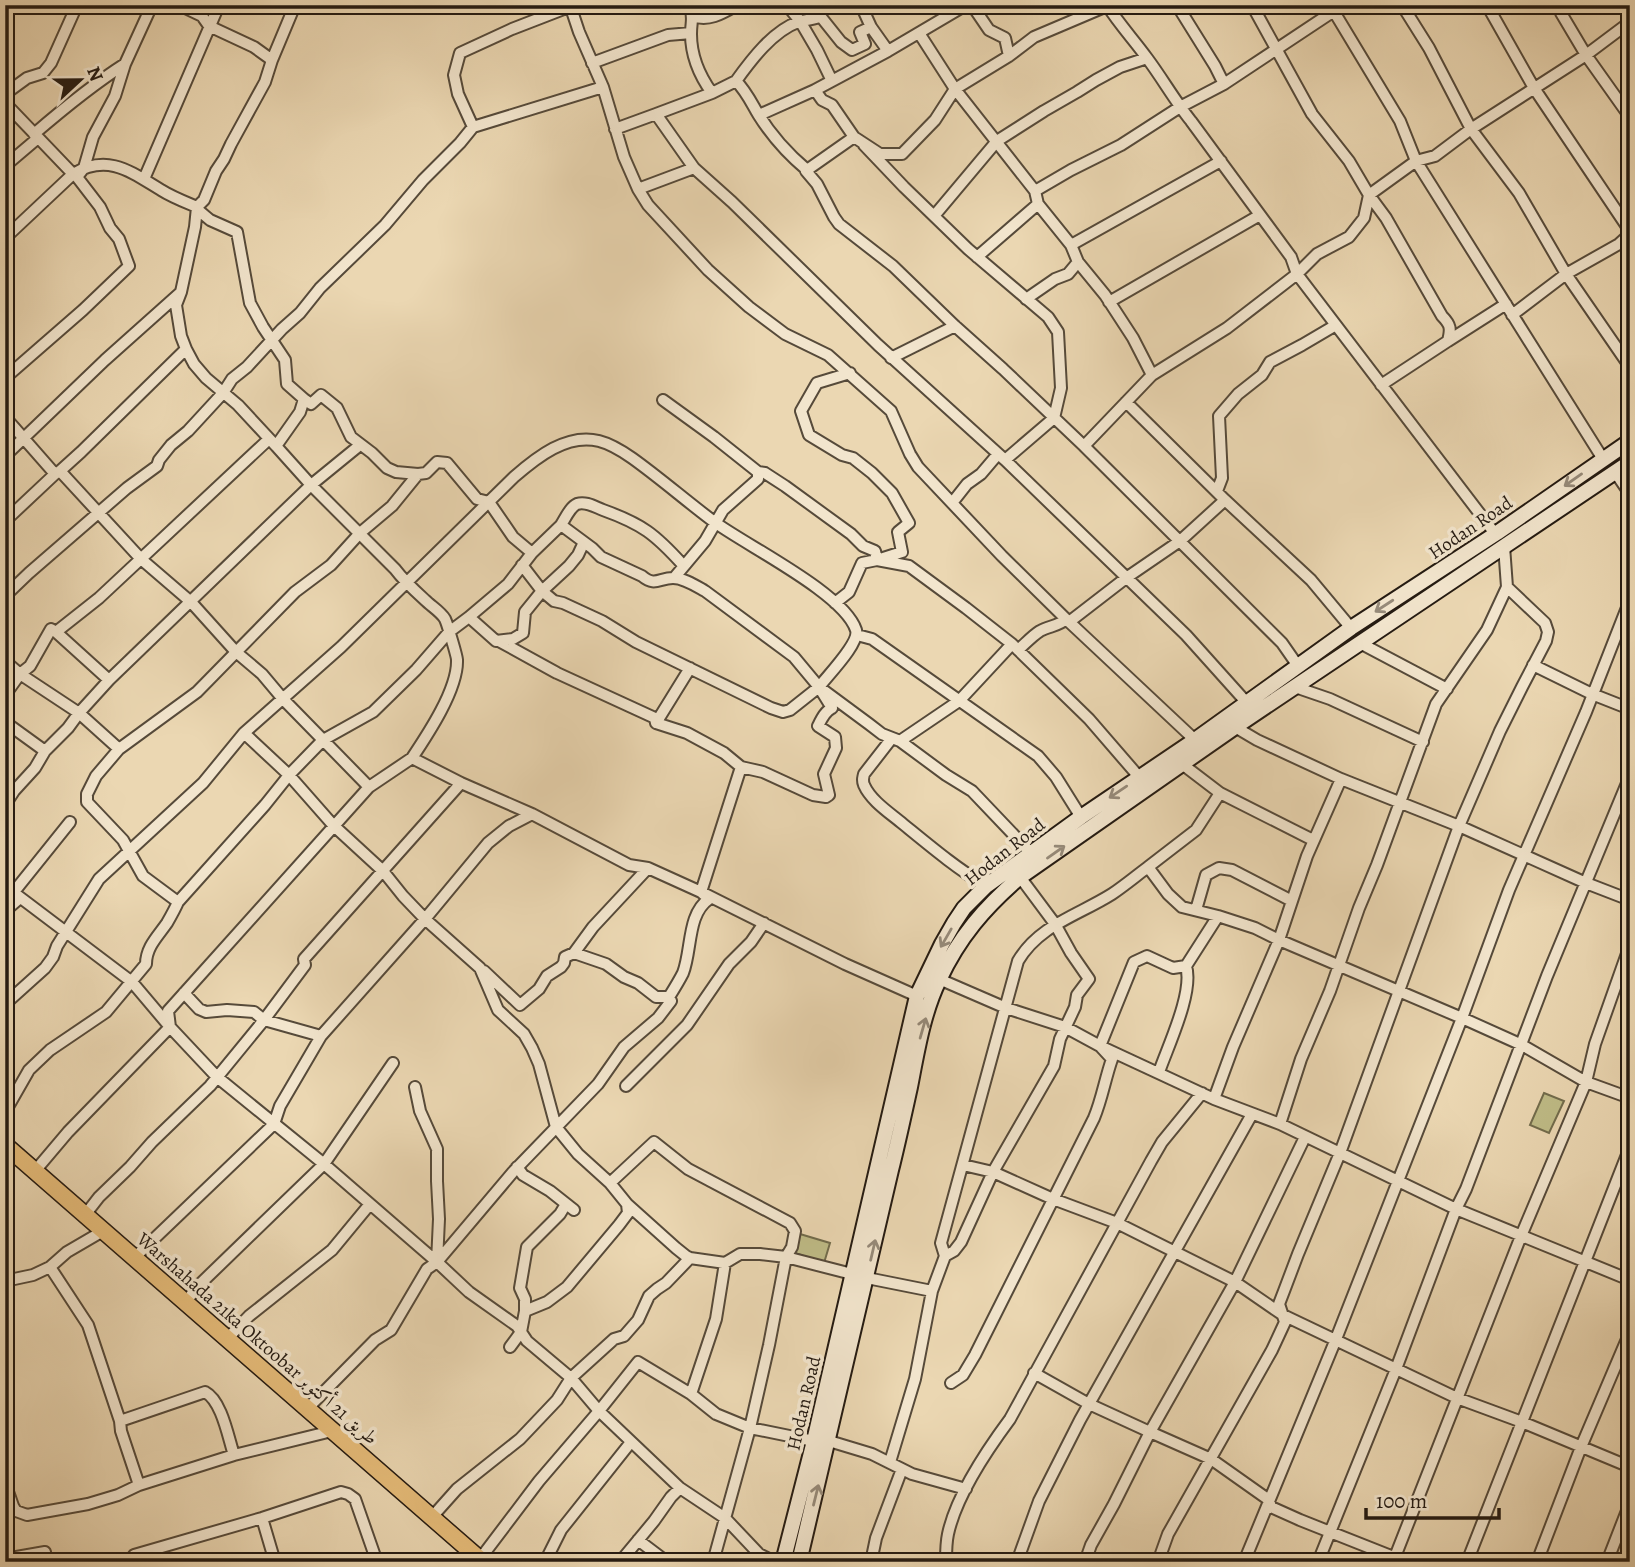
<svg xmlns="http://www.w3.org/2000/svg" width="1635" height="1567" font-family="Alegreya,Amiri,serif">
<rect width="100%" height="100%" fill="#ebd7b2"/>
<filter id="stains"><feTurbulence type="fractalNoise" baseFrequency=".00286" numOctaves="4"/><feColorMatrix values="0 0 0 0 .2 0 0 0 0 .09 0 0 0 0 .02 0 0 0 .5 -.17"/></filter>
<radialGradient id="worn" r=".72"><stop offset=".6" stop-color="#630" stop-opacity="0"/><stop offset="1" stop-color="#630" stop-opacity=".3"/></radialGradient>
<path fill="#bfbc87" stroke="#726c4c" stroke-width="2" d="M1544,1093L1564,1101L1549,1133L1530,1125Z
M800,1234L830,1243L824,1263L795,1253Z"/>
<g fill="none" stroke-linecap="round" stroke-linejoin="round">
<g stroke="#564a3a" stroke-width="14">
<path id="street" d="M179,5L202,16L209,26L254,47L272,60L265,82L231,144L224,159L216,171L204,200L197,207L195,227L181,292L176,305L181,336L186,349L194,364L206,378L238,405L276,446
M570,5L579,32L603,87L624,157L638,189L648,205L708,270L749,307L785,334L828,355L891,411L910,454L918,467L1002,556L1066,619L1195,740
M690,5C694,19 691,21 691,34C691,57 699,75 712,93L736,81C746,91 751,102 758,114C771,135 789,155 807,170L806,171L817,184L834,217L839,224L893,266L955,326L1003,369L1084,446L1282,643L1298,666
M787,5L800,21L817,50L832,81
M861,5L871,27L888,51
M972,5L989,30L1005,38L1009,56
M1107,5C1119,24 1134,40 1147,58C1162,78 1175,101 1191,121L1291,257L1297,274L1493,531L1497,533
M1252,5L1312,114L1349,161L1369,195L1386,218L1442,316C1451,325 1451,329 1448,341L1381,385
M1402,5L1429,48L1471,129L1519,193L1566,274L1630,367
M1487,5L1534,88L1630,231
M1561,13L1586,55L1630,117
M693,16C709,22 723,13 737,5
M919,33L955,89L1035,191L1038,204L1071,245L1078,262L1105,295L1133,338L1152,375L1084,446
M272,60L295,5
M592,63L668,35L691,33
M736,81C751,60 773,31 798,22C805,20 813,19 821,17L841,42L852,50L865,44L860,32L871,27
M1224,84L1343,5
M815,90L888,51L966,5
M5,94L27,78L43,73L51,63L77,5
M5,103L73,174
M656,114L712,93
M759,115L815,90L822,100L832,105L854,137
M473,127L603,87
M615,129L656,114L694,168L732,202L878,345L1005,460L1186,635L1247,703
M34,134C63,109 92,85 125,64
M864,145L904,187L968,249L1048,317L1058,332L1061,388L1054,418L1005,460
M5,166L38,138
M807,170L854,137L880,154H902L935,120L955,89L1009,56L1034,37L1107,6
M144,179L219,5
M638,189L694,168
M1035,191L1071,170L1121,145L1180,107L1224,84L1215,66L1177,5
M197,209L210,220L237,232L250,303L263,327L285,360L287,384L304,399L300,412L276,446L311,485L395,569C404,581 414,590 425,600C431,606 441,612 445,619C447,623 457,656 457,660C458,689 428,734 412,758L461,783L532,814L629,865L648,868L701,892L845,964L917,996
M934,216L997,141L1044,111L1077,92L1096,80L1120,67L1147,58
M5,238L73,174C108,153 131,172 161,190C172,197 185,202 197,207
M1071,245L1221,161
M977,257L1038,204
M1026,299L1055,279L1068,274L1078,262
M1109,302L1260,215
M1512,315L1566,274L1619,244L1630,234
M1448,341L1506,304
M891,358L955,326
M850,373L817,383L801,411L809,435L842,455L853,458L872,473L892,493L909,523L898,532L902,552L877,560L909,566L966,608L1012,644L1089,719L1140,778
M1152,375L1227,328L1297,274L1317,254L1349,237L1364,218L1369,195L1416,161L1400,121L1330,5
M5,378L83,310L129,266L119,239L110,228L100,207L77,177L84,168L93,137L115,96L125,64L152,5
M304,399L311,404L321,395L337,408L351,437L372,453L387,468L396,472L418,474L426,473L437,462L447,463L477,499L489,502L513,537L532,553L561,525L592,548L601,557L642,576C655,587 659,578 673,578C684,578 696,586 705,591L794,657L819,687L869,724L882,734L900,741L946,775L972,791L1031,853
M663,400L714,437L758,472
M1126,402L1225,500L1311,580L1351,628
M5,417L55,474L60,471L141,559L191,602L236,652L262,674L283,699L369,787L412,758
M5,456L105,360L180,293
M1603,459L1416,161L1435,156L1471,129L1586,55L1630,22
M60,471L81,452L186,349
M1615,472L1630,494
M1217,491L1222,478L1219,416L1238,394L1262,375L1270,362L1302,345L1336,325
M952,503L967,484L981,474L998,454
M5,521L55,474
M561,525C565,519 570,507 577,504C586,501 595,507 603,510C642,524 655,534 683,565
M522,565L542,591L554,601L563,603L602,621L636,642L771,708L783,712L790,710L819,687
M674,578L705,541L723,510L758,479V472L765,473L785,486L851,534L863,546L875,551L877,560L862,563L849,592L835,603
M5,596L29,573L127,488L157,466L159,460L171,445L188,431L223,393L232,379L247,367L282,329L300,313L320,288L385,225L423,180L460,143L473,127L458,94L454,75L460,53L512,29L574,5
M469,617L496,641L513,639L523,633L525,612L542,591L569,566L578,555L584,542
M1069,622L1126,578L1180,541L1225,500
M56,632L109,680
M857,635L872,639L1038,756L1056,777L1081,817
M499,641L557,673L655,718L656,723L690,668
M1360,643L1447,689
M1018,650C1025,644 1032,636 1040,631C1049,626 1059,626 1066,619
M5,661L20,674L79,713L119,749
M1533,665L1592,694L1630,709
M1295,687L1330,699L1423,742
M5,695L20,674L30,666L51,629L56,632L99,598L269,439
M5,722L45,751
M1235,727L1257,740L1341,779L1459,826L1586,883L1630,900
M244,733L289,775L333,825L383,871L403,896L425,919L480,968L498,1010L524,1034L532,1048L539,1064L556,1127L578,1154L610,1183L627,1204L676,1248L686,1256L690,1258L725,1263L740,1254H760L786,1257L769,1345L750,1428L713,1562
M892,738L864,774C863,779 862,780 864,785C871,801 890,813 903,824C930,846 956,868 986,886
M900,741L959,701L1012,644
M1182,764L1220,793L1313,840
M1341,779L1307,856L1279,940L1462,1018L1522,1045L1586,1082L1630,1098
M5,805L14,791L35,768L45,751L68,728L79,713L109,680L311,485L360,445
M1148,867L1196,830L1220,793
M5,886L132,982L170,1027L217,1077L324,1164L437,1262L469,1292L517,1326L527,1341L571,1378L599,1411L680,1488
M13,893L70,822
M178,902L143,876L123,840L87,802V794L96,776L119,749L197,692L295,592L331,565L360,533L392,506L418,474
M1196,910L1206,875L1219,868L1232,870L1292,901
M5,911L20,898
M574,953L593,927L648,868
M484,971L520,1005L539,989L547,976L561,967L564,963L565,957L574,953L606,964L624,977L638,983L656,997H669
M939,979L1006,1008L1065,1027L1100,1046L1214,1099L1280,1124L1456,1209L1630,1280
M184,993L199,1009L206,1012L227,1010L254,1012L264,1020L321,1036
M5,1004L45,968L53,957L57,946L99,879L203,783L244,733L341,647L514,477C537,457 567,433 599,441C611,444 622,451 632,458C660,478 685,500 713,521C745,545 844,593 856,630C860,643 828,675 819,687L832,708C825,711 821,720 818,726L835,737L836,748L824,774L829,795L826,797L813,795L763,772L741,767L724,753L687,733L656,723
M1159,1072C1168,1046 1194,992 1186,966L1218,916
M626,1086L687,1025L729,964L751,942L764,923
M415,1087L420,1111L437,1149V1181L439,1219L437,1262
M5,1112L29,1070L50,1050L106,1012L146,964C146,947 158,936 167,923C171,916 175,909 178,902L265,805L289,775L323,740L373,712L416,670L449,632L469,617L508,584L532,553
M1280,1124L1301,1059L1330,991L1359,908L1377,865L1436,704L1487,630L1507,587L1504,546
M963,1165L993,1172L1053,1199L1117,1223L1235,1282L1283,1315L1457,1398L1522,1422L1630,1467
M517,1167L523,1175L550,1191L574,1210
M35,1171L68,1132L170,1027L168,1011L369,787
M610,1183L654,1142L688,1169L790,1223L795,1231L792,1247L786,1257L852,1274
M85,1215L99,1197L130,1167L152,1142L210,1086L264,1020L305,965L304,959L461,783
M945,1256L941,1243L1018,961C1039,925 1079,915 1112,894C1124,886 1136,876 1148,867L1168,894L1182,907L1218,916L1255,928L1279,940L1233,1047L1214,1099
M134,1258L274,1124L280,1106L321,1036L425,919L488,843L509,826L532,814
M50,1267L88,1325L120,1421
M867,1278L932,1291L945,1256L954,1251L961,1242L993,1172L1054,1066L1060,1039L1075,1007L1077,995L1089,979L1071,953L1055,924L1020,877
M5,1281L33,1275L50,1267L67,1252L103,1231
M185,1303L198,1286L324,1164L393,1063
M525,1311L547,1302L567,1287L619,1225L628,1213L627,1204
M227,1339L249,1316L332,1250L370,1204
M510,1347L521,1332L525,1311V1299L520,1288L527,1247L560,1214L566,1204
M1034,1373L1089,1404L1150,1432L1235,1282L1305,1137
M951,1383L963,1375L975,1355L1094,1118C1102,1099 1105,1079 1112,1059L1100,1046L1134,962L1147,956L1173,968L1186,966
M691,1394L716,1319L725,1263
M307,1409L375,1340L391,1330L427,1269L437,1262L513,1172L598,1084L624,1047L658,1018L671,1001L669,997C674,989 679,981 683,973C692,950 687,914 709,899L701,892L741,767
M829,1441L872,1454L912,1474L966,1489
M890,1462L915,1379L932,1291
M5,1483L13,1506L16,1511L27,1515L38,1513L88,1504L118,1495L139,1485L234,1455L332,1431
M139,1485L121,1431L120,1421L205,1392C222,1401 228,1437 234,1455
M432,1517L457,1489L520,1439L557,1400L571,1378L614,1339L624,1336L638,1320L649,1296L657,1289L666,1283L690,1258
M262,1518L275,1562
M638,1540L667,1562
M134,1555L262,1518L341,1492L348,1494L355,1499L377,1562
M5,1559L45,1552
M480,1559L539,1481L599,1411L638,1362L691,1394L716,1414L750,1428L814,1441
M545,1562L561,1530L631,1442
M620,1562L654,1521L671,1497L680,1488L725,1518L759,1554L775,1562
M871,1562L876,1538L902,1469
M946,1562C946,1553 946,1543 948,1534C956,1497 987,1450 1010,1419L1151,1161L1162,1142L1202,1093
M1017,1562L1039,1501L1080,1420L1252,1114
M1085,1562L1091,1545L1114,1504L1150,1432L1211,1459L1269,1500L1271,1507L1300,1520L1406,1562
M1158,1562L1168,1534L1272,1350L1285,1322L1279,1304L1284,1291L1298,1254L1340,1153L1459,826L1500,731L1522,687L1546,641L1548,632L1545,623L1507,587
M1244,1562L1336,1339L1462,1018L1509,890L1586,712L1628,605
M1318,1562L1396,1369L1456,1209L1466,1189L1547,976L1630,776
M1393,1562L1521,1236L1586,1082L1595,1044L1630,945
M1467,1562L1630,1147
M1537,1562L1581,1447L1630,1332
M1607,1562L1630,1503"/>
</g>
<g stroke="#251b12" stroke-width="18">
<path id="secondary" d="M783,1562L814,1441L917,996L942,944L954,923L964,908L986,886L1081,817L1195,740L1351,628L1497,533L1630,441
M799,1562C831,1431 861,1300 891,1170C898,1142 904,1114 910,1087C917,1051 923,1013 939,980C959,937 985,907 1020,877L1235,727L1630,462"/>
</g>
<g stroke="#251b12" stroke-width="19">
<path id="primary" d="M5,1145L483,1562"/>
</g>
<use href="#street" stroke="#f2e5cd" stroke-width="10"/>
<use href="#secondary" stroke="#f2e5cd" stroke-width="14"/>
<use href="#primary" stroke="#e6bc79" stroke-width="16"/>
</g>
<defs><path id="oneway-shaft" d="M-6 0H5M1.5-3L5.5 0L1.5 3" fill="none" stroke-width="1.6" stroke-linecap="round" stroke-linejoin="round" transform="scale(1.75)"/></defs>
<g stroke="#968a79">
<use href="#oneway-shaft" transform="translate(1573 480) rotate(145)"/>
<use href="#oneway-shaft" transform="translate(1384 606) rotate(147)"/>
<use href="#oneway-shaft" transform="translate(1118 792) rotate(146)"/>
<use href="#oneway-shaft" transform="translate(1056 852) rotate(-35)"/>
<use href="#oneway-shaft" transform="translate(946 938) rotate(120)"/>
<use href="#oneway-shaft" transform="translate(923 1028) rotate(-74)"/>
<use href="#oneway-shaft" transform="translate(873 1250) rotate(-77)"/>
<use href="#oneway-shaft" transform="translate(816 1495) rotate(-76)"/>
</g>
<g text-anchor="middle" stroke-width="7" stroke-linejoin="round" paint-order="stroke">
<g font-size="19" fill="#251b12" stroke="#f2e5cd">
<text transform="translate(1470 527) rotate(-34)" y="7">Hodan Road</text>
<text transform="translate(1004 851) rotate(-38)" y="7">Hodan Road</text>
<text transform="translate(258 1338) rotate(41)" y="7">Warshahada 21ka Oktoobar طريق 21 أكتوبر</text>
<text transform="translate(803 1403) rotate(-77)" y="7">Hodan Road</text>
</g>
</g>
<rect width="1635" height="1567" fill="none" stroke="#ebd7b2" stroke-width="28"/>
<rect x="7" y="7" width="1621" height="1553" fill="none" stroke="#251b12" stroke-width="3.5"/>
<rect x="14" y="14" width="1607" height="1539" fill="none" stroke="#251b12" stroke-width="2"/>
<g transform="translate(80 80) rotate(68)" stroke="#f2e5cd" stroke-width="5" paint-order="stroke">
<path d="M0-5L12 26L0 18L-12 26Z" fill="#251b12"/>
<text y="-10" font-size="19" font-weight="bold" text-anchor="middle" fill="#251b12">N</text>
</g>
<path d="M1366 1508v10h133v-10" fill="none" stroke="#251b12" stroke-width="3.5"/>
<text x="1376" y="1508" font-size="21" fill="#251b12" stroke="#f2e5cd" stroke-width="5" paint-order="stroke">100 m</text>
<rect width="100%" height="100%" filter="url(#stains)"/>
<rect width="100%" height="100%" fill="url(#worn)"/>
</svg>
